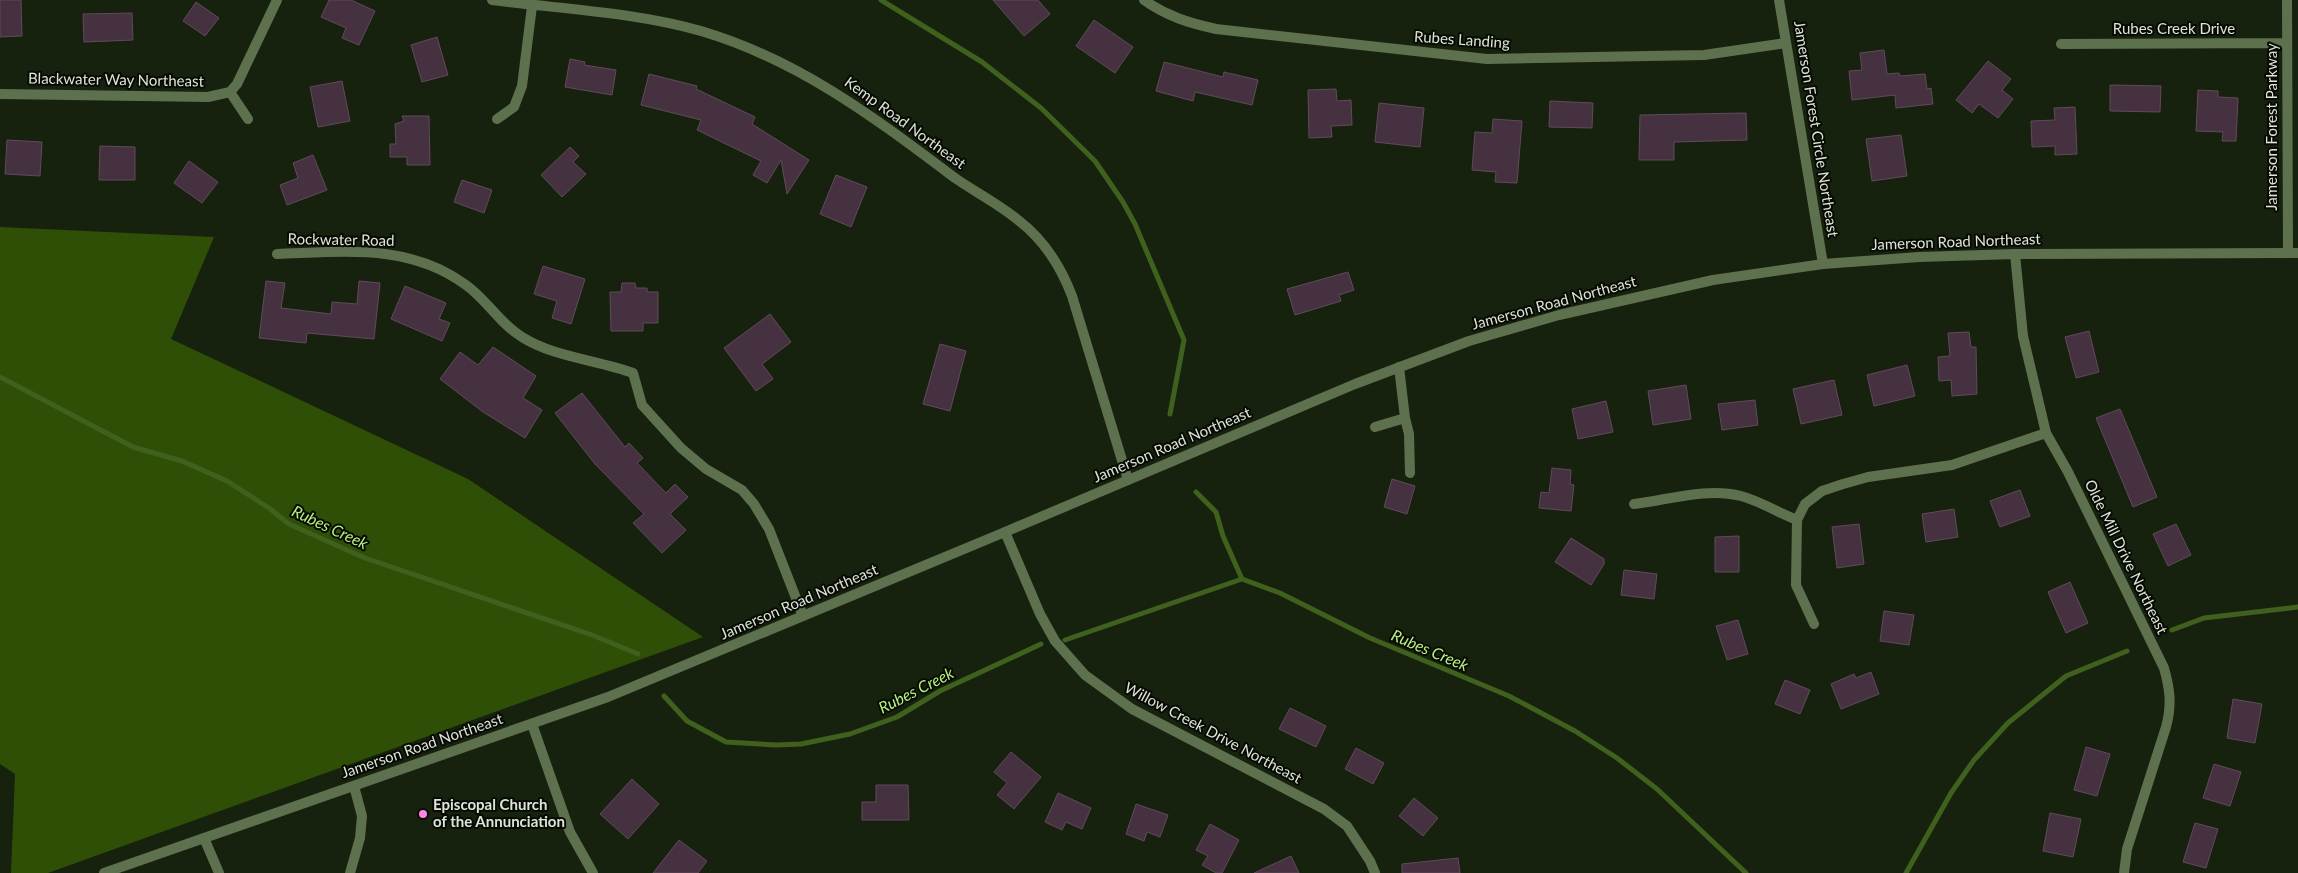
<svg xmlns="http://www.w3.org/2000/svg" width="2298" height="873" font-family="Lato,sans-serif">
<rect width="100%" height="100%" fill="#17220e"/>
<path fill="#2f4f07" d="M0,227L214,237L171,339L468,479L703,637L48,873H11L15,774L0,764Z"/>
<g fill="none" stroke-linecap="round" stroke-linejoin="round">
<path stroke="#40601e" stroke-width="5" d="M881,0L982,62L1041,108L1095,161L1123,202L1135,224L1184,340L1170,414
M0,377L133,447L182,461L227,481L269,508L289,524L365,558L592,635L638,654
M1196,492L1216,512L1223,536L1242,579
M2172,630L2204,618L2298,607
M1065,640L1242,579L1280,593L1370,638L1509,696L1575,731L1617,758L1657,789L1746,873
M664,696L687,721L726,742L776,745L801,744L850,734L897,717L940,691L1041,644
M1906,873L1951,793L1974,760L2008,723L2066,676L2127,651"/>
</g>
<path fill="#453140" stroke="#604a5b" d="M0,0H21L22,36L0,37Z
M329,0H351L375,11L359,45L342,38L346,28L321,17Z
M993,0H1038L1050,14L1024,36Z
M196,2L219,18L205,36L183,21Z
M132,13L133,40L84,42L83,14Z
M1094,20L1133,47L1115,73L1076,46Z
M437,37L448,75L422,82L411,45Z
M1884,50L1887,74L1899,73L1900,76L1925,74L1927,89L1931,88L1933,104L1896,108L1895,95L1852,100L1849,71L1862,70L1860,53Z
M570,59L585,62L584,65L616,70L612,95L565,87Z
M1988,61L2011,79L2002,90L2013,99L1998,118L1979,104L1972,113L1956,100Z
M1164,62L1223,77L1224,72L1258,80L1252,105L1195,92L1193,101L1156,91Z
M649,74L697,86L696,89L755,117L752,124L809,160L787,194L781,160L767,183L753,175L761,161L697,130L701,120L641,105Z
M342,81L350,121L318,127L310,87Z
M2110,85L2161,86L2160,112L2110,111Z
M1336,89L1337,101L1351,100L1352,125L1331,126L1332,137L1309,138L1308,90Z
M2198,90L2218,91V97L2238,98L2236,141H2222L2223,132L2196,131Z
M1550,101L1593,103L1592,128L1549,127Z
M1379,103L1424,108L1420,147L1375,142Z
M2075,107L2077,154L2055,155V146L2032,147L2031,121L2055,120L2054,108Z
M1746,113L1747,140L1674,142V160H1639L1640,115Z
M402,116H429L430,165H407V157H390V144H396L395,124L404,121Z
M1493,119L1522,121L1517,183L1495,182L1496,172L1472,170L1475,132L1492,133Z
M1901,135L1907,176L1872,181L1866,139Z
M7,140L42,142L40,176L5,174Z
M100,146L135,147V180H99Z
M570,147L579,156L573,162L586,174L562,197L541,175Z
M313,155L327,190L287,205L280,185L298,178L293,163Z
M189,161L218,182L202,203L174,183Z
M836,175L867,187L851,227L820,214Z
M462,180L492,190L484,213L454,202Z
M543,266L585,279L571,324L552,318L557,301L534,294Z
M1348,272L1354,290L1339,295L1341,301L1295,315L1287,289Z
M266,281L285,283L281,308L331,314L332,302L357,304L359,281L380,283L374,339L307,333L306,343L259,338Z
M622,283H635L636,288H647V292H658V323H643V331H611L610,292H621Z
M405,286L446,303L439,319L450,323L442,341L391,319Z
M770,314L791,342L762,364L773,379L756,391L724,348Z
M2089,331L2099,372L2076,378L2065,337Z
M1969,332L1971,347H1976L1977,394L1952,396L1951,380L1939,381L1938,357L1950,356L1948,333Z
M940,344L966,351L950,411L923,404Z
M493,347L536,376L523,398L542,410L525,438L483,412L440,379L460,352L478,365Z
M1907,365L1915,396L1874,406L1867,375Z
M1834,380L1842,415L1801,424L1793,389Z
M1686,385L1691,419L1653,425L1648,391Z
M582,393L625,447L629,443L643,458L637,463L666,493L675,484L688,497L670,514L686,530L662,553L633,523L644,514L595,464L555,413Z
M1755,400L1758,425L1722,430L1718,404Z
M1606,401L1613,432L1578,439L1572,409Z
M2120,409L2157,497L2133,507L2096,418Z
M1552,468L1571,470L1570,484L1574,485L1571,511L1539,508L1541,492L1549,493Z
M1392,479L1415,486L1407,514L1384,507Z
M2020,490L2030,516L2000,527L1990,501Z
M1954,509L1958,537L1926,542L1922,514Z
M1859,524L1864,564L1837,568L1832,527Z
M2176,524L2191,555L2168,566L2153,534Z
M1739,536V572H1715V537Z
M1571,538L1604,559V564L1591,585L1555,562Z
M1624,570L1657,574L1654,599L1621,595Z
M2070,582L2088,623L2066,633L2048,592Z
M1884,611L1914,615L1909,645L1880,641Z
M1738,620L1748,654L1727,660L1716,626Z
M1871,672L1879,694L1841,709L1831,684L1854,674L1856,678Z
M1785,680L1810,690L1800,714L1775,704Z
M2233,699L2262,704L2255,743L2227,738Z
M1290,708L1326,726L1316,747L1279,729Z
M2086,747L2110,754L2097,796L2074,790Z
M1356,748L1384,763L1373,784L1345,769Z
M1011,752L1041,777L1014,809L997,795L1007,783L994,772Z
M2214,764L2241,772L2230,806L2203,798Z
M632,779L659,804L628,839L600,814Z
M876,785H908L909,820H862V802H876Z
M1058,793L1091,808L1082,829L1066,822L1062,830L1045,822Z
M1414,798L1438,818L1423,836L1399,816Z
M1136,804L1168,815L1160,837L1147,832L1144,841L1126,834Z
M2050,813L2081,819L2073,857L2043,851Z
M2195,823L2218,829L2206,868L2183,862Z
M1210,824L1239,840L1222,873H1216L1202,865L1208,856L1196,850Z
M679,840L707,861L698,873H653Z
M1291,856L1299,873H1254Z
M1458,858L1460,873H1402V864Z"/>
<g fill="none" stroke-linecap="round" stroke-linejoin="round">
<path stroke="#5e714e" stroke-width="10" d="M1405,418L1409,434L1410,473
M1375,427L1405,418L1399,367
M204,838L219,873
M350,873L360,838L362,816L354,786"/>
<path stroke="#5e714e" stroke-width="10" d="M492,0C561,9 634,12 701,31C799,60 875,118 955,178C975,192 999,204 1018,220C1043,239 1061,267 1072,296L1128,480
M1144,0C1166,16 1189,23 1216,29L1487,59L1704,55L1786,43
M1779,0L1823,264
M2287,0L2288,253
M2061,44L2287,43
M230,92L248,119
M0,94L208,97L230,92L237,84L277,0
M497,119L514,107L522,86L532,6
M277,254C344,252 409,243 466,285C487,300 500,324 522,337C553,357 598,360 633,373L642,405L681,448L706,469L742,490L754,504L769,529L803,616
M2015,254L2023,336L2046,433L2068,472L2164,668C2170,689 2172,705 2166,727L2127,849L2124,873
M1634,504C1668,500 1707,487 1741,496C1760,501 1779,513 1797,520
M1005,532L1040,614L1055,641L1085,675L1132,709L1324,809L1347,826L1370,861L1375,873
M1814,624L1796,585L1797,520L1805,504L1822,491L1843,484L1868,477L1952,465L2046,433
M532,724L570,832L593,873"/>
<path stroke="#5e714e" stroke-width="10" d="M104,873L608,697L1005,532L1355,384L1469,341L1559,315L1713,280L1823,264L1919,257L2015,254L2298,253"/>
</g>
<circle fill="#fc86e4" stroke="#060a03" stroke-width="2" cx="423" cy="814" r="5"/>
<g text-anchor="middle" stroke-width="4" stroke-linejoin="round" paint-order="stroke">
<g font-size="15" fill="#dde4d7" stroke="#060a03">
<text x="2174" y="34">Rubes Creek Drive</text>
<text transform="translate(1462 40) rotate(4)" y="5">Rubes Landing</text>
<text transform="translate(116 80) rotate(1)" y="5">Blackwater Way Northeast</text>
<text transform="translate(905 123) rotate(36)" y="5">Kemp Road Northeast</text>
<text transform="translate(2272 127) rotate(-90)" y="5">Jamerson Forest Parkway</text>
<text transform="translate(1816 129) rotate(81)" y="5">Jamerson Forest Circle Northeast</text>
<text transform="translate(341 240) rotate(1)" y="5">Rockwater Road</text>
<text transform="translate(1956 242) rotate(-2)" y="5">Jamerson Road Northeast</text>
<text transform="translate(1554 303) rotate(-15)" y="5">Jamerson Road Northeast</text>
<text transform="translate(1172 445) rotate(-23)" y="5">Jamerson Road Northeast</text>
<text transform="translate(2126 557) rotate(64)" y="5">Olde Mill Drive Northeast</text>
<text transform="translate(799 602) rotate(-23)" y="5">Jamerson Road Northeast</text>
<text transform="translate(1213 733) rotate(28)" y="5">Willow Creek Drive Northeast</text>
<text transform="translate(422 746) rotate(-19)" y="5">Jamerson Road Northeast</text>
</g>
<g font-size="15" font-weight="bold" fill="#dde4d7" stroke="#060a03" text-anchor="start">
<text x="433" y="810">Episcopal Church<tspan x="433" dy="17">of the Annunciation</tspan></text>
</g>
<g font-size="16" font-style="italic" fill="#b5f07e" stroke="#060a03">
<text transform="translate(330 527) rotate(25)" y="6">Rubes Creek</text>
<text transform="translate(1430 650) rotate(23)" y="6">Rubes Creek</text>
<text transform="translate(916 690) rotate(-27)" y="6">Rubes Creek</text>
</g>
</g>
</svg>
